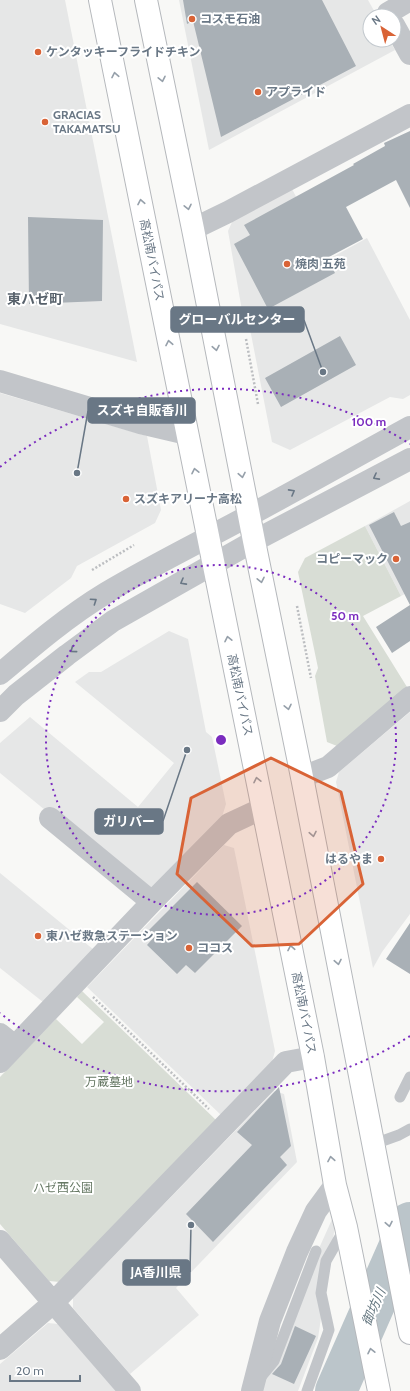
<svg xmlns="http://www.w3.org/2000/svg" width="410" height="1391" font-family="Cabin,'Noto Sans JP',sans-serif">
<rect width="100%" height="100%" fill="#f8f8f6"/>
<path fill="#e6e7e7" d="M0,0H65L137,362L0,324Z
M179,0H368L377,16H370V40H389L395,50L209,150Z
M292,189L329,259L367,238L410,320V395L403,399L390,397L290,450L272,442L250,329L244,322L228,231L233,220Z
M0,393L147,436L161,510L155,523L77,566L71,578L25,613L0,604Z
M410,501V591L401,596L365,526Z
M169,631L188,639L206,732L212,737L226,804L222,817L147,894L0,773V743L30,717L138,807L174,763L75,682L89,672H101Z
M410,712V914L382,952L373,968L336,782L339,772Z
M224,845L234,848L275,1051L272,1062L221,1115L87,987Z
M0,873L94,950L43,1002L0,968Z
M274,1091L284,1094L297,1162L176,1288L199,1315L130,1374L73,1308V1298Z
M338,1206L318,1338L298,1391H260L269,1360Z
M48,1323L58,1324L116,1391H0V1364Z"/>
<path fill="#d8ddd5" d="M365,526L401,596L363,616L407,687L337,746L327,742L315,676L318,668L298,572L305,558Z
M82,991L216,1120L60,1282L49,1281L0,1224V1077L56,1019L82,1044L104,1022L77,997Z"/>
<g fill="none" stroke-linecap="round" stroke-linejoin="round">
<path stroke="#bbc5ca" stroke-width="42" d="M336,1391L410,1223"/>
</g>
<path fill="#a9b0b6" d="M183,0H322L356,66L221,137L193,21L187,24Z
M410,131V208L396,180L346,207L363,239L327,258L335,273L268,309L234,244L250,235L244,225L354,165L353,164L385,146L384,143Z
M28,217L103,220L102,301L29,304Z
M340,336L356,365L281,407L265,378Z
M394,512L401,526L410,522V641L392,653L376,627L410,605L369,525Z
M197,882L242,926L195,973L186,965L177,974L147,945L155,936L149,930Z
M410,923V974L386,959Z
M279,1087L291,1146L280,1157L287,1165L213,1242L186,1214L252,1145L237,1132Z
M295,1326L316,1336L294,1384L272,1374L281,1364Z"/>
<g fill="none" stroke-linecap="round" stroke-linejoin="round">
<g stroke="#b5b8bc" stroke-width="24">
<path id="trunk" d="M100,0L313,1057L335,1185L346,1227L379,1391
M146,0L193,229L254,541L302,777L410,1333"/>
</g>
<path stroke="#bcbec1" stroke-width="2.5" stroke-dasharray="2 2" stroke-linecap="butt" d="M246,339L258,404
M92,570L134,545
M297,606L311,678
M93,997L209,1109"/>
<path stroke="#c2c5c9" stroke-width="11" d="M400,1097L410,1077
M374,1144L399,1135L410,1129
M260,1378L274,1361L316,1251
M307,1391L329,1330L321,1293L326,1261L345,1228"/>
<path stroke="#c2c5c9" stroke-width="22" d="M388,13L410,0
M394,25L410,54
M193,229L228,212L410,115
M0,381L140,423L187,434
M302,777L328,767L410,697
M50,818L152,902
M0,1034L15,1046
M0,1062L152,902L229,824L263,808
M0,1241L130,1391
M0,1349L53,1303L286,1062L313,1057
M252,1391L270,1321L297,1252L316,1211L335,1185"/>
<path stroke="#c2c5c9" stroke-width="22" d="M0,674C34,645 68,616 106,593C153,565 202,541 250,515C304,486 357,456 410,427
M0,711L16,695L67,655L113,621L254,541L410,459"/>
<use href="#trunk" stroke="#fff" stroke-width="22"/>
</g>
<defs><path id="oneway-chevron" d="M-2-3.5L2.5 0L-2 3.5" fill="none" stroke-width="1.6" stroke-linecap="round" stroke-linejoin="round"/></defs>
<g stroke="#96a0aa">
<use href="#oneway-chevron" transform="translate(115 75) rotate(-101)"/>
<use href="#oneway-chevron" transform="translate(162 79) rotate(78)"/>
<use href="#oneway-chevron" transform="translate(141 202) rotate(-101)"/>
<use href="#oneway-chevron" transform="translate(188 207) rotate(78)"/>
<use href="#oneway-chevron" transform="translate(169 343) rotate(-101)"/>
<use href="#oneway-chevron" transform="translate(216 348) rotate(79)"/>
<use href="#oneway-chevron" transform="translate(195 471) rotate(-102)"/>
<use href="#oneway-chevron" transform="translate(242 475) rotate(79)"/>
<use href="#oneway-chevron" transform="translate(261 580) rotate(78)"/>
<use href="#oneway-chevron" transform="translate(228 639) rotate(-102)"/>
<use href="#oneway-chevron" transform="translate(288 707) rotate(78)"/>
<use href="#oneway-chevron" transform="translate(257 780) rotate(-102)"/>
<use href="#oneway-chevron" transform="translate(313 834) rotate(79)"/>
<use href="#oneway-chevron" transform="translate(291 948) rotate(-101)"/>
<use href="#oneway-chevron" transform="translate(338 962) rotate(79)"/>
<use href="#oneway-chevron" transform="translate(331 1159) rotate(-100)"/>
<use href="#oneway-chevron" transform="translate(389 1224) rotate(79)"/>
<use href="#oneway-chevron" transform="translate(371 1351) rotate(-102)"/>
</g>
<g stroke="#697785">
<use href="#oneway-chevron" transform="translate(376 477) rotate(152)"/>
<use href="#oneway-chevron" transform="translate(292 492) rotate(-29)"/>
<use href="#oneway-chevron" transform="translate(183 582) rotate(151)"/>
<use href="#oneway-chevron" transform="translate(94 601) rotate(-34)"/>
<use href="#oneway-chevron" transform="translate(73 650) rotate(144)"/>
</g>
<path fill="#d96336" fill-opacity="0.2" stroke="#d96336" stroke-width="3" stroke-linejoin="round" d="M271,758L341,792L363,884L299,944L252,946L177,874L191,798Z"/>
<g fill="none" stroke="#7b2cbf" stroke-width="2" stroke-dasharray="2 4">
<circle cx="221" cy="740" r="175"/>
<path d="M410 1036A351 351 0 0 1 0 1013M0 467A351 351 0 0 1 410 444"/>
</g>
<g fill="#d96336" stroke="#fff" stroke-width="1.5">
<circle cx="192" cy="19" r="4"/>
<circle cx="38" cy="52" r="4"/>
<circle cx="258" cy="92" r="4"/>
<circle cx="45" cy="122" r="4"/>
<circle cx="287" cy="264" r="4"/>
<circle cx="126" cy="499" r="4"/>
<circle cx="396" cy="559" r="4"/>
<circle cx="381" cy="859" r="4"/>
<circle cx="38" cy="936" r="4"/>
<circle cx="189" cy="948" r="4"/>
</g>
<g text-anchor="middle" stroke-width="4" stroke-linejoin="round" paint-order="stroke">
<g font-size="12" font-weight="bold" fill="#697785" stroke="#fff" text-anchor="start">
<text x="200" y="23">コスモ石油</text>
<text x="46" y="56">ケンタッキーフライドチキン</text>
<text x="266" y="96">アプライド</text>
<text x="53" y="119">GRACIAS<tspan x="53" dy="14">TAKAMATSU</tspan></text>
<text x="295" y="268">焼肉 五苑</text>
<text x="134" y="503">スズキアリーナ高松</text>
<text x="388" y="563" text-anchor="end">コピーマック</text>
<text x="373" y="863" text-anchor="end">はるやま</text>
<text x="46" y="940">東ハゼ救急ステーション</text>
<text x="197" y="952">ココス</text>
</g>
<g font-size="12" fill="#697785" stroke="#fff">
<text transform="translate(152 260) rotate(79)" y="4">高松南バイパス</text>
<text transform="translate(240 695) rotate(78)" y="4">高松南バイパス</text>
<text transform="translate(304 1013) rotate(79)" y="4">高松南バイパス</text>
</g>
<g font-size="12" fill="#667864" stroke="#fff">
<text x="109" y="1086">万蔵墓地</text>
<text x="63" y="1192">ハゼ西公園</text>
</g>
<g font-size="13" font-style="italic" fill="#657780" stroke="#fff">
<text transform="translate(373 1307) rotate(-66)" y="5">御坊川</text>
</g>
<g font-size="14" font-weight="bold" fill="#57616b" stroke="#fff">
<text x="35" y="304">東ハゼ町</text>
</g>
</g>
<circle cx="221" cy="740" r="6" fill="#7b2cbf" stroke="#fff" stroke-width="2"/>
<g font-size="12" text-anchor="middle" font-weight="bold" fill="#7b2cbf" stroke="#fff" stroke-width="4" stroke-linejoin="round" paint-order="stroke">
<text x="369" y="426">100 m</text>
<text x="345" y="620">50 m</text>
</g>
<path fill="none" stroke="#697785" stroke-width="1.5" d="M323 372L304 320M77 473L88 411M187 750L163 821M191 1225L190 1272"/>
<g fill="#697785" stroke="#fff" stroke-width="1.5">
<circle cx="323" cy="372" r="4"/>
<circle cx="77" cy="473" r="4"/>
<circle cx="187" cy="750" r="4"/>
<circle cx="191" cy="1225" r="4"/>
</g>
<g fill="#697785" stroke="#697785" stroke-width="1.5">
<rect x="171" y="307" width="133" height="25" rx="4"/>
<rect x="88" y="398" width="107" height="25" rx="4"/>
<rect x="95" y="809" width="68" height="25" rx="4"/>
<rect x="123" y="1260" width="67" height="25" rx="4"/>
</g>
<g font-size="13" text-anchor="middle" font-weight="bold" fill="#fff">
<text x="237" y="324">グローバルセンター</text>
<text x="142" y="415">スズキ自販香川</text>
<text x="129" y="826">ガリバー</text>
<text x="156" y="1277">JA香川県</text>
</g>
<g transform="translate(382 28) rotate(324)"><circle r="19" fill="#ffffff" stroke="#c3c9ce"/>
<path d="M0-3L7 15L0 10L-7 15Z" fill="#d96336"/>
<text y="-6" font-size="11" font-weight="bold" text-anchor="middle" fill="#697785">N</text>
</g>
<path d="M10 1375v6h70v-6" fill="none" stroke="#697785" stroke-width="2"/>
<text x="16" y="1375" font-size="12" fill="#697785" stroke="#ffffff" stroke-width="3" paint-order="stroke">20 m</text>
</svg>
